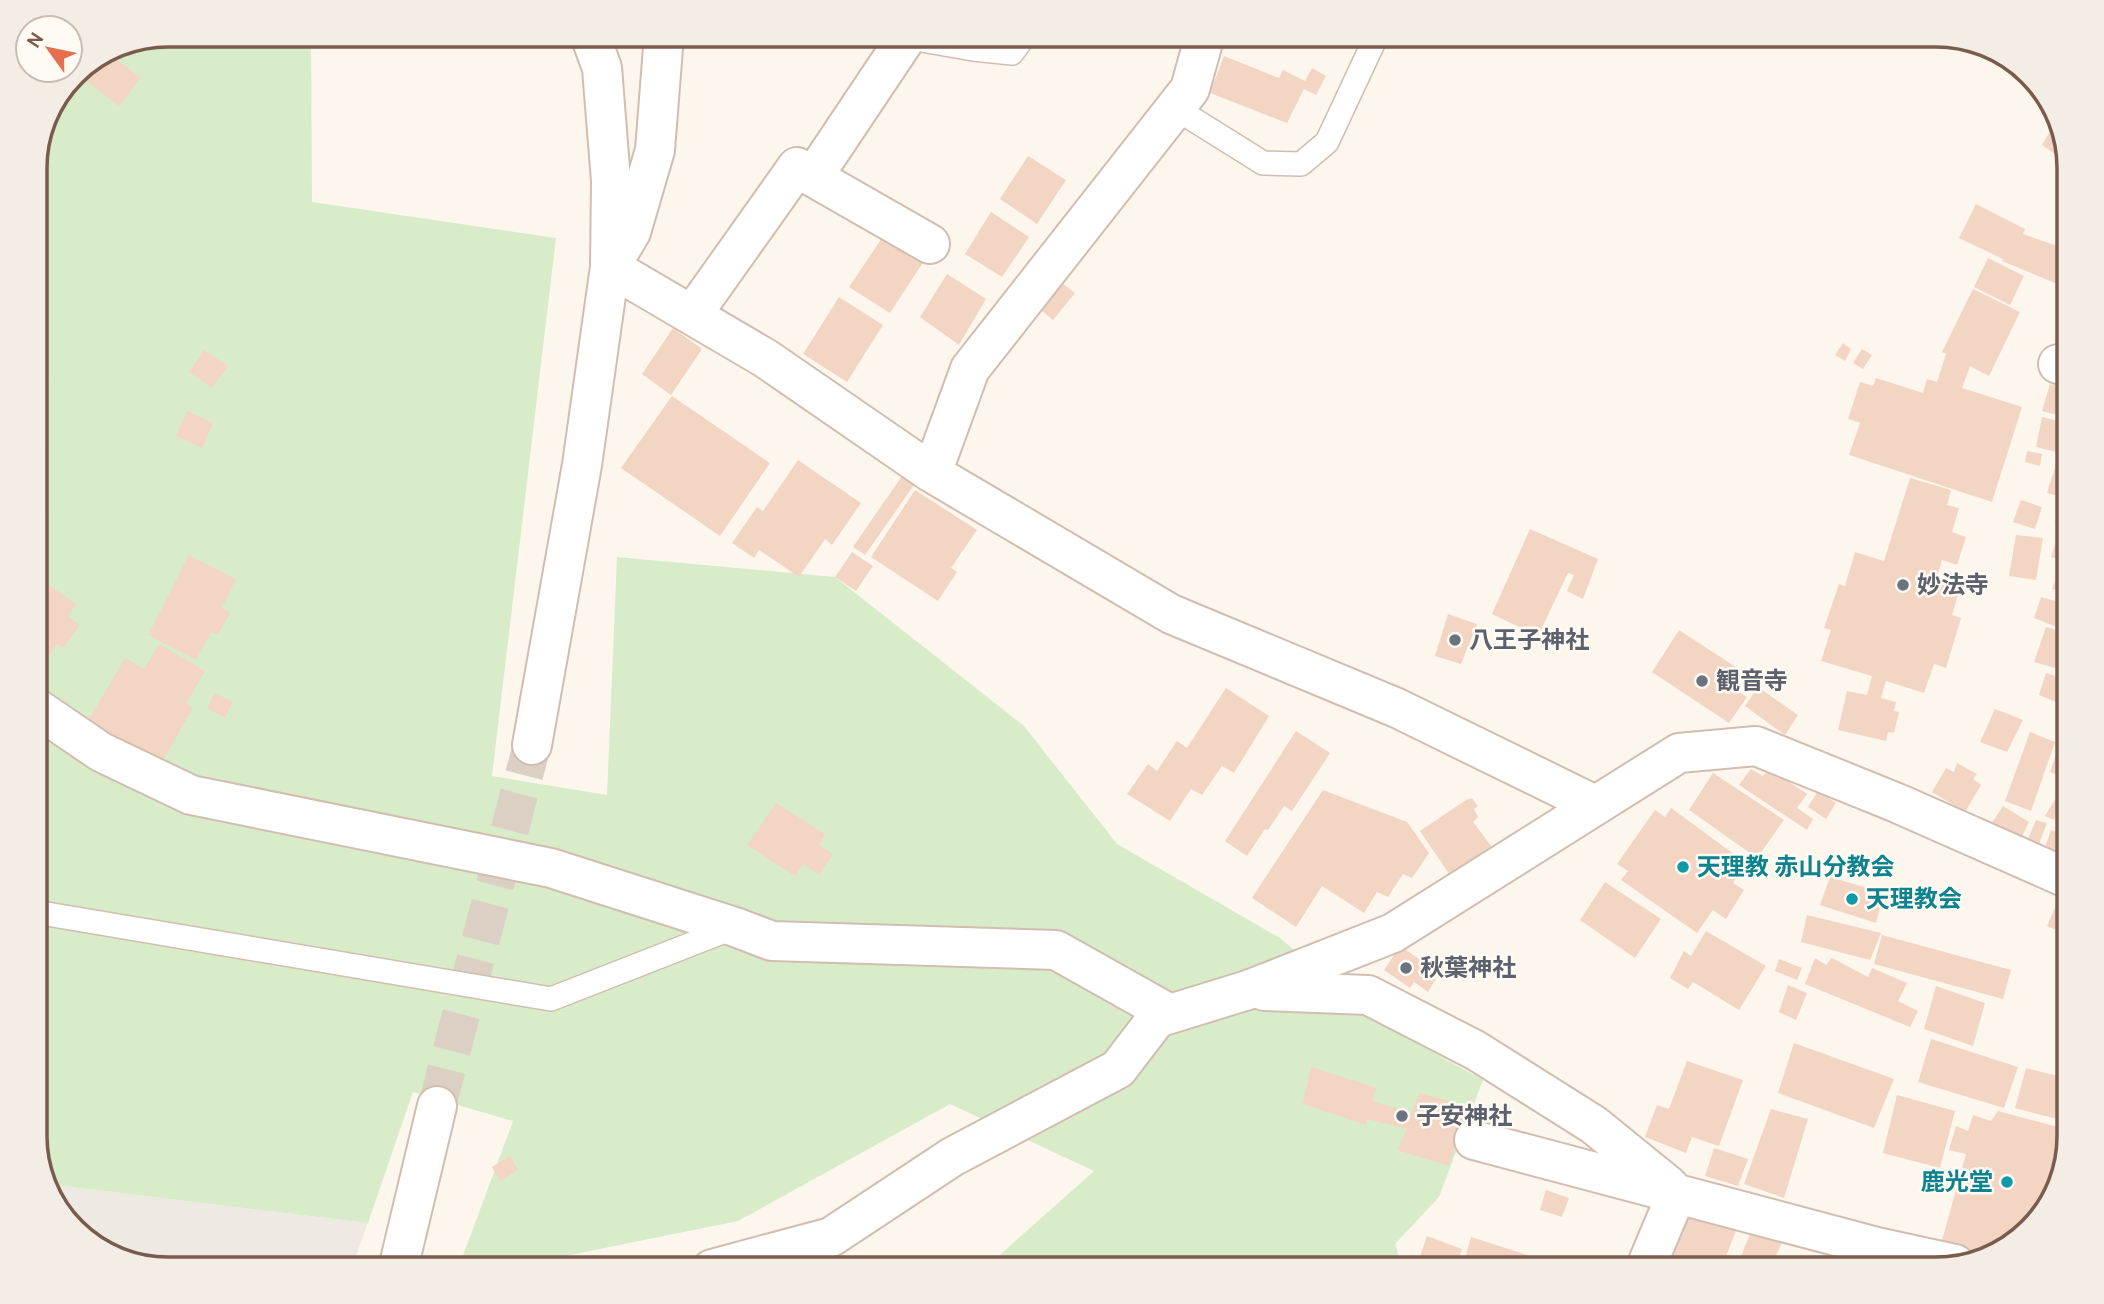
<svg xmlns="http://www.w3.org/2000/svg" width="2104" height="1304" font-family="Cabin,'Noto Sans JP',sans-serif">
<rect width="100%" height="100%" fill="#fdf6ec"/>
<path fill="#efe9e4" d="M47,1184L368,1223L351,1269H168L95,1247L53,1202Z"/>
<path fill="#d8ecc9" d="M168,35H311L312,202L556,238L492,776L607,795L617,557L835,577L1024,726L1117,844L1280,938L1382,1024L1483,1080L1439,1197L1395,1244L1403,1269H984L1094,1171L950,1104L738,1221L501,1269H458L513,1121L413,1092L368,1223L47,1184L35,1144V160L74,74L91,62L107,75L134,42Z"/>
<path fill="#f3d5c3" d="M107,52L141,78L119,106L76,73Z
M1224,56L1279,78L1283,70L1305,81L1312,68L1326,76L1316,95L1304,89L1287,123L1210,93Z
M2056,121L2058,126L2068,163L2042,145Z
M1028,156L1066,180L1037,224L1000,199Z
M1976,204L2025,229L2023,234L2069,250V289L2002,261L2003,259L1959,238Z
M991,212L1029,237L1002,277L965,254Z
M884,235L924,261L890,313L849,287Z
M1988,258L2024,276L2010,305L1974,287Z
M947,274L986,299L959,345L920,317Z
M1059,281L1075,293L1053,320L1037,307Z
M1973,289L2020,312L1989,376L1970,366L1962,388L2022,407L1992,502L1849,455L1860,423L1848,419L1860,382L1873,386L1876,378L1923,393L1927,379L1937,382L1946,354L1942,352Z
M839,297L883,325L847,382L803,354Z
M2069,302V348L2055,344Z
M673,328L702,349L671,395L642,374Z
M1843,343L1851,349L1845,361L1835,355Z
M1862,349L1872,355L1863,369L1853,363Z
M204,350L228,366L212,388L189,372Z
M2050,384L2069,389V418L2042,411Z
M672,396L770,463L720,536L621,468Z
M187,411L213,423L202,448L176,436Z
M2042,417L2069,424V455L2036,447Z
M2027,451L2042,454L2040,466L2025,462Z
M798,460L861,503L832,545L825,539L799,577L759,550L754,558L732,543L757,507L763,511Z
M2057,461L2069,463V499L2047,493Z
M902,476L914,485L865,555L853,547Z
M1910,478L1951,490L1947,505L1959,508L1952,532L1966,537L1957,565L1942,560L1937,577L1961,585L1952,615L1961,618L1946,668L1934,664L1924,693L1886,681L1881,698L1896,702L1894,711L1899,712L1894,733L1888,732L1886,741L1838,730L1847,691L1867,695L1872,676L1821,661L1831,630L1824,628L1839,584L1845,586L1855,552L1884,561Z
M915,490L977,530L951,568L957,572L938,601L871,557Z
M2021,500L2042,507L2035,529L2013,522Z
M2061,501L2069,504V527L2055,522Z
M1530,529L1598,559L1583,599L1567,591L1574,575L1568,573L1538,636L1492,614Z
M2016,535L2043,538L2036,580L2009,576Z
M2058,535L2069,538V562L2051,557Z
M852,552L873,566L856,591L835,577Z
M189,555L236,579L222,608L230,613L218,635L211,632L196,660L148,635Z
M2060,568L2069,570V594L2052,589Z
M43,581L76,604L68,616L80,625L63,648L57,644L41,666L35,662V592Z
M2041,597L2063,603L2057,627L2034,618Z
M1448,614L1477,624L1461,664L1435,656Z
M2046,627L2069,634V672L2034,662Z
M1679,630L1745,673L1734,689L1747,697L1729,723L1652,672Z
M159,644L205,671L186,704L193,708L160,765L87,723L125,658L144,669Z
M2046,673L2069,680L2061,704L2039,695Z
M1758,687L1798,715L1785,735L1745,706Z
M1226,688L1269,716L1234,773L1222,766L1202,795L1191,789L1170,821L1127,794L1148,764L1157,771L1177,741L1187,748Z
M215,693L233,702L225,718L207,708Z
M1995,709L2023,720L2007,752L1980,742Z
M1296,731L1330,753L1292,811L1284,806L1268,830L1265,829L1247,856L1225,841Z
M2030,732L2055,742L2031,811L2005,801Z
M2058,749L2069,753V780L2050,772Z
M1957,763L1977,774L1973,779L1981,785L1965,812L1932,792L1946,768L1954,772Z
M1769,768L1807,794L1797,808L1813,819L1807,830L1739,785L1751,769L1763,776Z
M1713,773L1784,820L1757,858L1689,810Z
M1323,790L1407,822L1429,853L1412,878L1403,874L1388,897L1377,892L1364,913L1322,886L1296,927L1252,898Z
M1818,791L1836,803L1826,819L1808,807Z
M1472,798L1478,806L1474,809L1478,817L1473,822L1495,851L1452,878L1420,831L1466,800Z
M2056,798L2064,802L2062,806L2069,809L2063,820L2056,816L2054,820L2045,816Z
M776,803L825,834L819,845L833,854L819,875L803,864L795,876L747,845Z
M2003,806L2029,822L2019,843L1989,827Z
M1671,808L1746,863L1733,883L1744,890L1726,919L1713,910L1697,933L1621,880L1628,871L1617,864L1655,810L1665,817Z
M2036,820L2047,823L2037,849L2026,844Z
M2051,830L2069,837V860L2044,850Z
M1830,877L1884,893L1876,923L1820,905Z
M1605,882L1661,919L1635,958L1580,920Z
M2061,894L2069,898V936L2047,926Z
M1807,915L1881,933L1870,960L1801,942Z
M1706,931L1766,966L1739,1010L1693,982L1688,989L1670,978L1684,951L1691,956Z
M1882,935L2011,970L2003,999L1874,964Z
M1400,946L1425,963L1423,966L1438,975L1428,992L1414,982L1410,988L1384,970Z
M1815,958L1826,965L1832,958L1868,977L1872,968L1907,983L1898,1001L1918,1011L1910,1027L1805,984Z
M1779,959L1802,968L1797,980L1775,971Z
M1788,985L1807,993L1796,1020L1779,1012Z
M1936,986L1985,1003L1973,1046L1924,1029Z
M1931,1039L2018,1067L2004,1108L1918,1082Z
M1794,1043L1894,1079L1874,1128L1778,1093Z
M1687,1061L1743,1080L1719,1146L1692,1137L1686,1153L1645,1137L1657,1105L1669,1109Z
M1311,1067L1377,1088L1372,1101L1411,1113L1420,1093L1468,1106L1449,1166L1397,1150L1407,1129L1367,1119L1366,1125L1303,1104Z
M2026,1068L2069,1079V1122L2015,1108Z
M1897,1095L1955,1111L1940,1168L1883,1153Z
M1771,1109L1808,1119L1784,1198L1744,1184Z
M1998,1111L2069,1130V1136L2047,1209L2029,1226L2023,1225L2021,1234L2005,1248H2003L2002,1251L1992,1254L1979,1250L1978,1256L1941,1244L1966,1154L1949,1150L1956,1126L1968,1131L1973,1115L1991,1121Z
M1714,1148L1748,1159L1738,1186L1705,1176Z
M510,1156L518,1170L500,1181L492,1167Z
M1546,1190L1569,1198L1562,1217L1540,1210Z
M1692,1208L1737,1228L1721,1269H1668Z
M1753,1226L1784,1238L1770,1269H1736Z
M1427,1236L1462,1249L1455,1269L1416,1268Z
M1471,1237L1568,1268L1567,1269H1462Z"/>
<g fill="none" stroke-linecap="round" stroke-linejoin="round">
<path stroke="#dcd0c4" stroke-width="38" stroke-dasharray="38 19" stroke-linecap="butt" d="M437,1106L532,745"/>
<g stroke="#d1beb0" stroke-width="26">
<path id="service" d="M910,35L916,39L973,49L1012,53L1025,35
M1175,108L1263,163L1301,164L1327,142L1377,35
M35,912L551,999L735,927"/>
</g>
<g stroke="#d1beb0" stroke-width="42">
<path id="minor" d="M664,35L655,150L631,232L610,267L765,358L932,473L1171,614L1397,708L1595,805
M813,177L930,244
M692,315L797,167L813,177L908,35
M2058,364L2069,367
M932,473L970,369L1190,89L1205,35
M35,707L101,752L191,795L551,868L735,927L772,941L1056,950L1170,1014L1248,990L1393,933L1679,753L1756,746L1897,803L2069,879
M1264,991L1368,995L1475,1050L1594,1125L1669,1186
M1474,1140L1877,1247L1955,1264
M712,1269L831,1237L952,1157L1118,1069L1157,1018L1170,1014
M1645,1269L1677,1193"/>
</g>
<g stroke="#d1beb0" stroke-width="42">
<path id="tertiary" d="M532,745L582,465L610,267L611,181L602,68L590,35
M398,1269L437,1106"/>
</g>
<use href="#service" stroke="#fff" stroke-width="23"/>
<use href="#minor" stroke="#fff" stroke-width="38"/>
<use href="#tertiary" stroke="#fff" stroke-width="38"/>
</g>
<g fill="#6b7280" stroke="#fffaf3" stroke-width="2.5">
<circle cx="1903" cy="585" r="7"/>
<circle cx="1455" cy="640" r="7"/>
<circle cx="1702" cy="681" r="7"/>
<circle cx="1406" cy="968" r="7"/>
<circle cx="1402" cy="1116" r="7"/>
</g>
<g fill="#0f9aa8" stroke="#fffaf3" stroke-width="2.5">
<circle cx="1683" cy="867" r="7"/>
<circle cx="1852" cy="899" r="7"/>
<circle cx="2007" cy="1182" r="7"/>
</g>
<g text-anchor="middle" stroke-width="5" stroke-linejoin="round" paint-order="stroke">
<g font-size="24" font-weight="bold" fill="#5b616d" stroke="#fffaf3" text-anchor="start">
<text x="1917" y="593">妙法寺</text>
<text x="1469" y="648">八王子神社</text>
<text x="1716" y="689">観音寺</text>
<text x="1420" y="976">秋葉神社</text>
<text x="1416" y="1124">子安神社</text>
</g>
<g font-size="24" font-weight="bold" fill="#0d838f" stroke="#fffaf3" text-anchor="start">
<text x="1697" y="875">天理教 赤山分教会</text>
<text x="1866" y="907">天理教会</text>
<text x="1993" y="1190" text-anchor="end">鹿光堂</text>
</g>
</g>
<path d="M0 0H2104V1304H0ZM168 47H1936A121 121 0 0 1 2057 168V1136A121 121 0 0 1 1936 1257H168A121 121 0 0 1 47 1136V168A121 121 0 0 1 168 47Z" fill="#f4ede6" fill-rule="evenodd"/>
<path fill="none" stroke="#7a5c4d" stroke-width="3.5" d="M168 47H1936A121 121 0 0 1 2057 168V1136A121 121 0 0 1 1936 1257H168A121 121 0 0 1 47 1136V168A121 121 0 0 1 168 47Z"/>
<g transform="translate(49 49) rotate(303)"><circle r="33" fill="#fffaf3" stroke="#cabbb1" stroke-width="2"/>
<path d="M0-5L12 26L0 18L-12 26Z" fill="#e76f51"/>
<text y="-10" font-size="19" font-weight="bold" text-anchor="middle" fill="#7a5c4d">N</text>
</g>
</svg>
